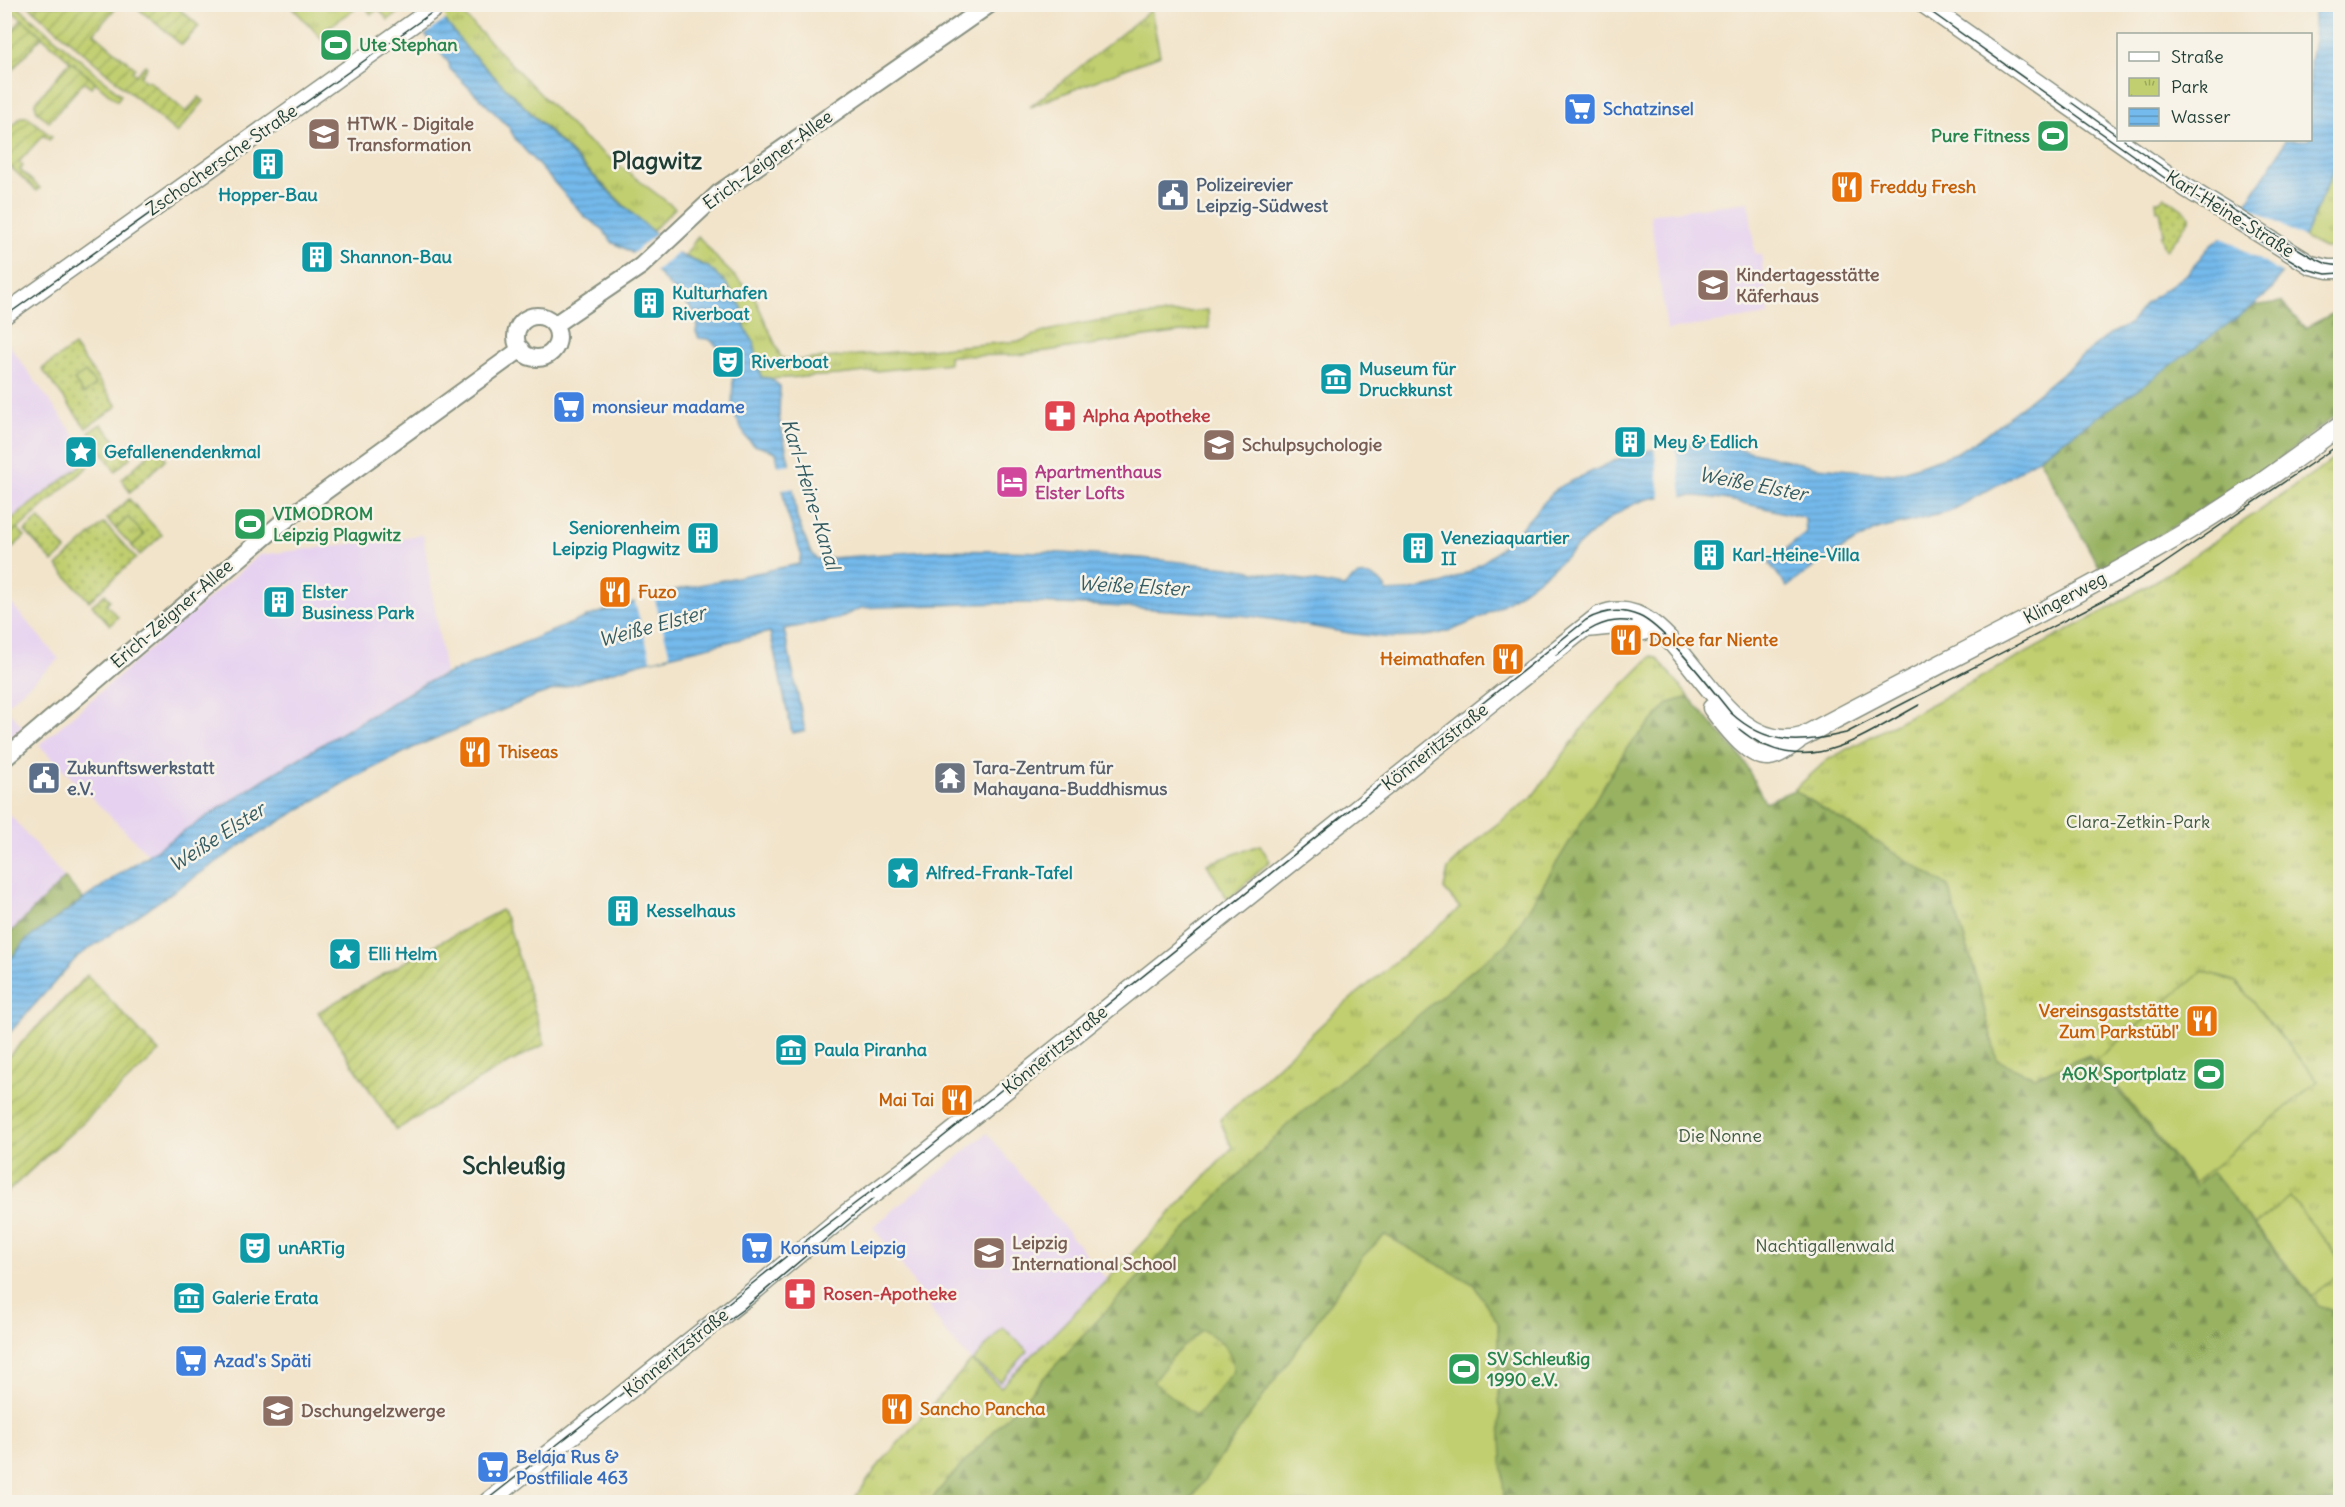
<svg xmlns="http://www.w3.org/2000/svg" width="2345" height="1507" font-family="Delius,sans-serif">
<defs>
<pattern id="grass-dots" width="8" height="8" patternUnits="userSpaceOnUse" patternTransform="scale(1.5)"><rect width="8" height="8" fill="#c1cf70"/><path d="M2 2h.1M6 6h.1" fill="none" stroke="#9ca95d" stroke-width="1.8" stroke-linecap="round"/></pattern>
<pattern id="forest-firs" width="22" height="20" patternUnits="userSpaceOnUse" patternTransform="scale(1.5)"><rect width="22" height="20" fill="#98b262"/><path d="M5 1l3.5 6h-7zM16 11l3.5 6h-7z" fill="#7b9252"/></pattern>
<pattern id="park-tufts" width="24" height="20" patternUnits="userSpaceOnUse" patternTransform="scale(1.5)"><rect width="24" height="20" fill="#c1cf70"/><path d="M3 7l-1-3M5 7V3M7 7l1-3M15 17l-1-3M17 17v-4M19 17l1-3" fill="none" stroke="#9ca95d"/></pattern>
<pattern id="garden-furrows" width="10" height="10" patternUnits="userSpaceOnUse" patternTransform="scale(1.5)"><rect width="10" height="10" fill="#c1cf70"/><path d="M-1 1l2-2M0 10L10 0M9 11l2-2" fill="none" stroke="#9ca95d"/></pattern>
<pattern id="water-rules" width="6" height="5" patternUnits="userSpaceOnUse" patternTransform="scale(1.5)"><rect width="6" height="5" fill="#75baec"/><path d="M0 2.5h6" fill="none" stroke="#5f98c0"/></pattern>
</defs>
<rect width="100%" height="100%" fill="#f7f3e8"/>
<filter id="ink" filterUnits="userSpaceOnUse"><feTurbulence type="fractalNoise" baseFrequency=".0167" numOctaves="2"/><feDisplacementMap in="SourceGraphic" scale="12" xChannelSelector="R" yChannelSelector="G"/><feConvolveMatrix kernelMatrix="1 2 1 2 8 2 1 2 1" color-interpolation-filters="sRGB"/></filter>
<filter id="wash" filterUnits="userSpaceOnUse"><feTurbulence type="fractalNoise" baseFrequency=".008" numOctaves="4" result="noise"/><feDisplacementMap in="SourceGraphic" scale="24" xChannelSelector="R" yChannelSelector="G"/><feGaussianBlur stdDeviation="1.35" result="paint"/><feColorMatrix in="noise" values="0 0 0 0 0 0 0 0 0 0 0 0 0 0 0 0 0 1.4 0 .05"/><feComposite in="paint" operator="in"/></filter>
<g filter="url(#wash)">
<rect width="100%" height="100%" fill="#f2e4cb"/>
<path fill="#e6d2f0" d="M1749,202L1755,254H1761L1769,315L1667,330L1650,214Z
M4,338L91,458L5,524H4Z
M423,535L445,673L425,683L266,778L149,855L39,745L259,555Z
M5,596L59,659L5,706H4Z
M5,707L23,727L5,743H4Z
M10,815L83,899L25,941L5,966L4,820Z
M987,1133L1107,1280L1001,1387L971,1361L946,1333L900,1262L873,1227Z"/>
<path fill="url(#grass-dots)" stroke="#708652" stroke-width="1.5" d="M5,5H16L121,95L117,101Z
M2164,196L2186,212L2190,218L2176,239L2166,250L2163,247L2161,235L2164,234L2160,210H2157L2156,201H2160Z
M74,346L117,406L86,428L42,369Z
M101,424L131,457L115,471L89,432Z
M157,447L166,459L130,492L122,479Z
M100,456L18,529L17,528L5,539V524L91,458Z
M129,499L162,535L140,555L132,546L144,535L128,518L116,529L107,519Z
M39,518L66,550L53,562L25,531Z
M104,523L136,558L89,601L57,566Z
M105,594L110,600L106,604L118,617L110,625L92,605Z"/>
<path fill="url(#forest-firs)" stroke="#5c784b" stroke-width="1.5" d="M2281,302L2305,328L2340,310V412L2266,470L2101,571L2039,458L2253,306Z
M1689,697L1742,758L1765,802L1794,790L1948,886L1976,975L1997,1060L2035,1077L2089,1055L2195,1186L2212,1172L2317,1304L2340,1314V1502H1504L1498,1376V1323L1473,1284L1385,1235L1362,1257L1189,1502H929L945,1483L1123,1293L1288,1124L1482,962L1507,944L1626,749L1669,703Z
M65,878L83,899L25,941L5,966V938Z"/>
<path fill="url(#park-tufts)" stroke="#708652" stroke-width="1.5" d="M405,4L407,6L388,20L379,9L371,14L364,5Z
M290,5H361L326,29L333,42L328,45Z
M433,5H454L582,137L675,208L651,232L468,50Z
M1151,10L1160,55L1030,107Z
M2340,155V247L2324,248L2304,238Z
M698,236L720,262L753,294L781,357L791,361L1021,341C1068,318 1154,316 1208,310L1209,328L1018,355L949,356V363L838,375L766,379L761,377L754,343L745,328L741,307L725,282L708,267L685,256Z
M85,372L96,385L84,394L74,380Z
M2340,455V1314L2317,1304L2212,1172L2195,1186L2089,1055L2035,1077L1997,1060L1976,975L1948,886L1794,790L1827,760L2108,609L2165,575Z
M128,517L144,535L132,546L116,529Z
M17,528L25,536L10,550L5,544V539Z
M1652,656L1657,658L1689,697L1669,703L1626,749L1507,944L1482,962L1288,1124L1123,1293L945,1483L929,1502H852L878,1466L971,1361L1001,1387L1108,1279L1232,1148L1220,1120L1335,1012L1460,908L1444,889L1448,869L1483,835L1532,797L1591,717Z
M1260,845L1270,861L1228,900L1207,864Z
M1202,1330C1224,1341 1229,1346 1234,1371L1196,1417L1153,1382L1173,1356Z"/>
<path fill="url(#garden-furrows)" stroke="#708652" stroke-width="1.5" d="M28,5H118L94,33L135,68L132,71L136,75L145,65L147,67L140,76L146,82L148,80L186,112L199,97L204,101L177,133Z
M134,5H175L199,26L182,45Z
M22,19L42,36L5,78V39Z
M70,61L95,82L91,87L84,82L49,122L37,111L35,103Z
M21,117H28L52,137L49,140L43,135L19,162L23,166L20,170L40,188L37,191L5,162V135Z
M501,910L507,920L545,1044L499,1068L396,1130L318,1012L426,950Z
M87,975L159,1052L5,1194V1060Z"/>
<path fill="#c1cf70" stroke="#708652" stroke-width="1.5" d="M2203,971L2236,982L2318,1081L2194,1183L2096,1060Z
M2290,1197L2340,1259V1273L2312,1296L2255,1225Z
M1385,1235L1473,1284L1498,1323V1376L1504,1502H1189L1362,1257Z
M1003,1327L1028,1351L1000,1382L973,1361Z"/>
<path fill="url(#water-rules)" stroke="#4a7c90" stroke-width="1.5" d="M406,5H433L468,50L618,201L678,254L708,267L725,282L742,307L745,328L754,343L761,377L770,378L780,386L779,417L790,466L797,518L810,551L817,559L942,550L1044,552L1141,558L1228,567L1344,587C1357,570 1379,572 1387,592L1407,591L1442,584L1468,572L1493,555L1521,528L1557,488L1629,454L1679,445L1710,442L1817,467L1894,474L1956,453L1990,432L2110,334L2129,325L2145,304L2189,272L2211,244L2224,237L2278,155L2285,140H2310V62L2314,40V5H2340V156L2304,238L2271,291L2253,306L2137,390L2004,481L1949,512L1876,530L1826,558L1787,587L1769,563L1806,533L1805,518C1758,507 1707,490 1658,497C1617,503 1590,537 1560,562C1529,587 1489,618 1451,630C1388,652 1305,620 1239,615C1168,610 1097,604 1025,603C971,603 916,606 861,608L837,619L784,629L805,731L792,733L770,632L639,663L538,695L415,747L347,781L252,838L77,957L5,1038V966L25,941L122,872L266,778L425,683L589,616L666,592L799,564L801,554L786,510L776,452L754,445L746,437L732,410L733,379L723,351L709,339L699,338L696,332L699,317L653,268L626,249L613,243L601,228L585,217L516,140L508,126L450,69L449,63L428,38Z"/>
<path fill="#f2e4cb" d="M437,4L447,19L423,36L405,9L412,5Z
M2244,203L2307,240L2284,275L2220,236L2229,226Z
M657,233L679,251L654,273L631,255Z
M1675,442L1683,500H1661L1654,446Z
M792,464L796,488L780,490L776,466Z
M653,593L670,655L651,660L634,599Z"/>
</g>
<g filter="url(#ink)">
<g fill="none" stroke-linecap="round" stroke-linejoin="round">
<g stroke="#889080" stroke-width="20">
<path id="tertiary" d="M516 337a21 21 0 1 1 42 0a21 21 0 1 1-42 0Z
M554,325L641,266L719,193L990,4
M4,759L280,524L521,349"/>
</g>
<g stroke="#889080" stroke-width="21">
<path id="secondary" d="M1924,4L2185,187L2311,265L2328,269H2340
M4,315L440,4
M1586,628L1626,624L1644,631
M1712,708C1724,723 1748,758 1769,756C1779,755 1790,746 1798,740
M488,1502L756,1289L846,1214L905,1170L1599,616C1678,581 1713,762 1802,737C1927,669 2056,608 2179,536C2235,503 2288,464 2340,426"/>
</g>
<use href="#tertiary" stroke="#fff" stroke-width="16"/>
<use href="#secondary" stroke="#fff" stroke-width="18"/>
<path stroke="#1f3d34" stroke-width="1.5" d="M1920,4L2214,213L2306,269L2326,274L2340,273
M2072,103L2118,136
M2124,140L2173,174L2312,257L2327,264L2340,266
M4,317L444,4
M1556,655C1579,637 1601,615 1632,622
M1739,729C1803,782 1859,738 1919,705
M1429,756L1488,709
M663,1368L742,1310L873,1199
M484,1502L628,1389L698,1327L813,1235L929,1148L1586,620C1602,611 1621,608 1639,616C1665,627 1711,689 1731,713C1767,746 1801,744 1846,733L2104,600L2159,567L2340,444"/>
</g>
</g>
<defs>
<g id="stadium-square" transform="scale(1.725)"><rect x="-9" y="-9" width="18" height="18" rx="4" fill="#2e9e5b" stroke="#f7f3e8"/><path d="M0-5a6.5 5 0 1 0 0 10a6.5 5 0 1 0 0-10ZM-3.5-1.8h7v3.6h-7Z" fill="#fff"/></g>
<g id="supermarket-square" transform="scale(1.725)"><rect x="-9" y="-9" width="18" height="18" rx="4" fill="#3f7fe0" stroke="#f7f3e8"/><path d="M-6-5.5h2.5l.6 2H6L4.5 2H-2.5L-4.4-4H-6ZM-1.5 3.2a1.3 1.3 0 1 0 .1 0ZM3 3.2a1.3 1.3 0 1 0 .1 0Z" fill="#fff"/></g>
<g id="university-square" transform="scale(1.725)"><rect x="-9" y="-9" width="18" height="18" rx="4" fill="#8d6e63" stroke="#f7f3e8"/><path d="M0-5L7-2L0 1L-7-2ZM-4 1L0 2.5L4 1V4Q0 6-4 4Z" fill="#fff"/></g>
<g id="building-square" transform="scale(1.725)"><rect x="-9" y="-9" width="18" height="18" rx="4" fill="#0f9aa8" stroke="#f7f3e8"/><path d="M-4-6H4V6H1V3H-1V6H-4ZM-2.5-4.3h1.7v1.8h-1.7ZM.8-4.3h1.7v1.8H.8ZM-2.5-1h1.7V.8h-1.7ZM.8-1h1.7V.8H.8Z" fill="#fff"/></g>
<g id="restaurant-square" transform="scale(1.725)"><rect x="-9" y="-9" width="18" height="18" rx="4" fill="#e8710a" stroke="#f7f3e8"/><path d="M-5-6h1v4h1v-4h1v4h1v-4h1v5L-1.5 .5V6h-2V.5L-5-1ZM5-6V6H3V1.5H1.5Q1.5-4 5-6Z" fill="#fff"/></g>
<g id="civic-square" transform="scale(1.725)"><rect x="-9" y="-9" width="18" height="18" rx="4" fill="#5c6f8a" stroke="#f7f3e8"/><path d="M-.6-6.5H3V-4.5H.6V-3L4-1V1h2V6H-6V1h2V-1L-.6-3ZM-1.2 2.5V6h2.4V2.5Z" fill="#fff"/></g>
<g id="school-square" transform="scale(1.725)"><rect x="-9" y="-9" width="18" height="18" rx="4" fill="#8d6e63" stroke="#f7f3e8"/><path d="M0-5L7-2L0 1L-7-2ZM-4 1L0 2.5L4 1V4Q0 6-4 4Z" fill="#fff"/></g>
<g id="theatre-square" transform="scale(1.725)"><rect x="-9" y="-9" width="18" height="18" rx="4" fill="#0f9aa8" stroke="#f7f3e8"/><path d="M-5-5.5Q0-4 5-5.5V0Q5 5 0 6Q-5 5-5 0ZM-3.3-2.5H-1v1.5H-3.3ZM1-2.5H3.3v1.5H1ZM-2.8 1Q0 5.5 2.8 1Z" fill="#fff"/></g>
<g id="museum-square" transform="scale(1.725)"><rect x="-9" y="-9" width="18" height="18" rx="4" fill="#0f9aa8" stroke="#f7f3e8"/><path d="M0-6L6-3V-2H-6V-3ZM-5-1h2V3h-2ZM-1-1h2V3h-2ZM3-1h2V3H3ZM-6 4H6V6H-6Z" fill="#fff"/></g>
<g id="pharmacy-square" transform="scale(1.725)"><rect x="-9" y="-9" width="18" height="18" rx="4" fill="#e0444e" stroke="#f7f3e8"/><path d="M-2-6h4v4h4v4h-4v4h-4v-4h-4v-4h4Z" fill="#fff"/></g>
<g id="sight-square" transform="scale(1.725)"><rect x="-9" y="-9" width="18" height="18" rx="4" fill="#0f9aa8" stroke="#f7f3e8"/><path d="M0-6L1.8-2.2L6-1.7L2.9 1.2L3.7 5.4L0 3.3L-3.7 5.4L-2.9 1.2L-6-1.7L-1.8-2.2Z" fill="#fff"/></g>
<g id="hotel-square" transform="scale(1.725)"><rect x="-9" y="-9" width="18" height="18" rx="4" fill="#d1479c" stroke="#f7f3e8"/><path d="M-6-4.5h1.5V1H6V5H4.5V3h-9V5H-6ZM-4 0a1.8 1.8 0 1 1 3.6 0ZM.5 0V-2.5h3Q6-2.5 6 0Z" fill="#fff"/></g>
<g id="temple-square" transform="scale(1.725)"><rect x="-9" y="-9" width="18" height="18" rx="4" fill="#6b7280" stroke="#f7f3e8"/><path d="M0-6L5-2H3V0L6.5 2.5H4V6H1.5V3h-3V6H-4V2.5H-6.5L-3 0V-2H-5Z" fill="#fff"/></g>
</defs>
<g fill-rule="evenodd">
<use href="#stadium-square" x="336" y="45"/>
<use href="#supermarket-square" x="1580" y="109"/>
<use href="#university-square" x="324" y="134"/>
<use href="#stadium-square" x="2053" y="136"/>
<use href="#building-square" x="268" y="164"/>
<use href="#restaurant-square" x="1847" y="187"/>
<use href="#civic-square" x="1173" y="195"/>
<use href="#building-square" x="317" y="257"/>
<use href="#school-square" x="1713" y="285"/>
<use href="#building-square" x="649" y="303"/>
<use href="#theatre-square" x="728" y="362"/>
<use href="#museum-square" x="1336" y="379"/>
<use href="#supermarket-square" x="569" y="407"/>
<use href="#pharmacy-square" x="1060" y="416"/>
<use href="#building-square" x="1630" y="442"/>
<use href="#school-square" x="1219" y="445"/>
<use href="#sight-square" x="81" y="452"/>
<use href="#hotel-square" x="1012" y="482"/>
<use href="#stadium-square" x="250" y="524"/>
<use href="#building-square" x="703" y="538"/>
<use href="#building-square" x="1418" y="548"/>
<use href="#building-square" x="1709" y="555"/>
<use href="#restaurant-square" x="615" y="592"/>
<use href="#building-square" x="279" y="602"/>
<use href="#restaurant-square" x="1626" y="640"/>
<use href="#restaurant-square" x="1508" y="659"/>
<use href="#restaurant-square" x="475" y="752"/>
<use href="#civic-square" x="44" y="778"/>
<use href="#temple-square" x="950" y="778"/>
<use href="#sight-square" x="903" y="873"/>
<use href="#building-square" x="623" y="911"/>
<use href="#sight-square" x="345" y="954"/>
<use href="#restaurant-square" x="2202" y="1021"/>
<use href="#museum-square" x="791" y="1050"/>
<use href="#stadium-square" x="2209" y="1074"/>
<use href="#restaurant-square" x="957" y="1100"/>
<use href="#theatre-square" x="255" y="1248"/>
<use href="#supermarket-square" x="757" y="1248"/>
<use href="#school-square" x="989" y="1253"/>
<use href="#pharmacy-square" x="800" y="1294"/>
<use href="#museum-square" x="189" y="1298"/>
<use href="#supermarket-square" x="191" y="1361"/>
<use href="#stadium-square" x="1464" y="1369"/>
<use href="#restaurant-square" x="897" y="1409"/>
<use href="#school-square" x="278" y="1411"/>
<use href="#supermarket-square" x="493" y="1467"/>
</g>
<g text-anchor="middle" stroke-width="5" stroke-linejoin="round" paint-order="stroke">
<g font-size="18" font-weight="bold" fill="#27864d" stroke="#f7f3e8" text-anchor="start">
<text x="359" y="51">Ute Stephan</text>
<text x="2030" y="142" text-anchor="end">Pure Fitness</text>
<text x="273" y="520">VIMODROM<tspan x="273" dy="21">Leipzig Plagwitz</tspan></text>
<text x="2186" y="1080" text-anchor="end">AOK Sportplatz</text>
<text x="1487" y="1365">SV Schleußig<tspan x="1487" dy="21">1990 e.V.</tspan></text>
</g>
<g font-size="18" font-weight="bold" fill="#366cbe" stroke="#f7f3e8" text-anchor="start">
<text x="1603" y="115">Schatzinsel</text>
<text x="592" y="413">monsieur madame</text>
<text x="780" y="1254">Konsum Leipzig</text>
<text x="214" y="1367">Azad's Späti</text>
<text x="516" y="1463">Belaja Rus &amp;<tspan x="516" dy="21">Postfiliale 463</tspan></text>
</g>
<g font-size="18" font-weight="bold" fill="#785e54" stroke="#f7f3e8" text-anchor="start">
<text x="347" y="130">HTWK - Digitale<tspan x="347" dy="21">Transformation</tspan></text>
<text x="1736" y="281">Kindertagesstätte<tspan x="1736" dy="21">Käferhaus</tspan></text>
<text x="1242" y="451">Schulpsychologie</text>
<text x="1012" y="1249">Leipzig<tspan x="1012" dy="21">International School</tspan></text>
<text x="301" y="1417">Dschungelzwerge</text>
</g>
<g font-size="18" fill="#1f3d34" stroke="#f7f3e8">
<text transform="translate(222 160) rotate(-35)" y="6">Zschochersche Straße</text>
<text transform="translate(768 160) rotate(-36)" y="6">Erich-Zeigner-Allee</text>
<text transform="translate(2230 214) rotate(32)" y="6">Karl-Heine-Straße</text>
<text transform="translate(2065 598) rotate(-28)" y="6">Klingerweg</text>
<text transform="translate(172 614) rotate(-41)" y="6">Erich-Zeigner-Allee</text>
<text transform="translate(1435 747) rotate(-38)" y="6">Könneritzstraße</text>
<text transform="translate(1055 1050) rotate(-39)" y="6">Könneritzstraße</text>
<text transform="translate(676 1353) rotate(-39)" y="6">Könneritzstraße</text>
</g>
<g font-size="18" font-weight="bold" fill="#4e5e75" stroke="#f7f3e8" text-anchor="start">
<text x="1196" y="191">Polizeirevier<tspan x="1196" dy="21">Leipzig-Südwest</tspan></text>
<text x="67" y="774">Zukunftswerkstatt<tspan x="67" dy="21">e.V.</tspan></text>
</g>
<g font-size="18" font-weight="bold" fill="#c56008" stroke="#f7f3e8" text-anchor="start">
<text x="1870" y="193">Freddy Fresh</text>
<text x="638" y="598">Fuzo</text>
<text x="1649" y="646">Dolce far Niente</text>
<text x="1485" y="665" text-anchor="end">Heimathafen</text>
<text x="498" y="758">Thiseas</text>
<text x="2179" y="1017" text-anchor="end">Vereinsgaststätte<tspan x="2179" dy="21">Zum Parkstübl'</tspan></text>
<text x="934" y="1106" text-anchor="end">Mai Tai</text>
<text x="920" y="1415">Sancho Pancha</text>
</g>
<g font-size="18" font-weight="bold" fill="#0d838f" stroke="#f7f3e8" text-anchor="start">
<text x="268" y="201" text-anchor="middle">Hopper-Bau</text>
<text x="340" y="263">Shannon-Bau</text>
<text x="672" y="299">Kulturhafen<tspan x="672" dy="21">Riverboat</tspan></text>
<text x="751" y="368">Riverboat</text>
<text x="1359" y="375">Museum für<tspan x="1359" dy="21">Druckkunst</tspan></text>
<text x="1653" y="448">Mey &amp; Edlich</text>
<text x="104" y="458">Gefallenendenkmal</text>
<text x="680" y="534" text-anchor="end">Seniorenheim<tspan x="680" dy="21">Leipzig Plagwitz</tspan></text>
<text x="1441" y="544">Veneziaquartier<tspan x="1441" dy="21">II</tspan></text>
<text x="1732" y="561">Karl-Heine-Villa</text>
<text x="302" y="598">Elster<tspan x="302" dy="21">Business Park</tspan></text>
<text x="926" y="879">Alfred-Frank-Tafel</text>
<text x="646" y="917">Kesselhaus</text>
<text x="368" y="960">Elli Helm</text>
<text x="814" y="1056">Paula Piranha</text>
<text x="278" y="1254">unARTig</text>
<text x="212" y="1304">Galerie Erata</text>
</g>
<g font-size="18" font-weight="bold" fill="#be3a42" stroke="#f7f3e8" text-anchor="start">
<text x="1083" y="422">Alpha Apotheke</text>
<text x="823" y="1300">Rosen-Apotheke</text>
</g>
<g font-size="18" font-weight="bold" fill="#b23c85" stroke="#f7f3e8" text-anchor="start">
<text x="1035" y="478">Apartmenthaus<tspan x="1035" dy="21">Elster Lofts</tspan></text>
</g>
<g font-size="18" font-weight="bold" fill="#5b616d" stroke="#f7f3e8" text-anchor="start">
<text x="973" y="774">Tara-Zentrum für<tspan x="973" dy="21">Mahayana-Buddhismus</tspan></text>
</g>
<g font-size="18" fill="#3f5a40" stroke="#f7f3e8">
<text x="2138" y="828">Clara-Zetkin-Park</text>
<text x="1720" y="1142">Die Nonne</text>
<text x="1825" y="1252">Nachtigallenwald</text>
</g>
<g font-size="20" font-style="italic" fill="#345c62" stroke="#f7f3e8">
<text transform="translate(1753 484) rotate(11)" y="7">Weiße Elster</text>
<text transform="translate(811 494) rotate(73)" y="7">Karl-Heine-Kanal</text>
<text transform="translate(1133 586) rotate(3)" y="7">Weiße Elster</text>
<text transform="translate(652 626) rotate(-15)" y="7">Weiße Elster</text>
<text transform="translate(217 837) rotate(-33)" y="7">Weiße Elster</text>
</g>
<g font-size="24" font-weight="bold" fill="#1f3d34" stroke="#f7f3e8">
<text x="657" y="169">Plagwitz</text>
<text x="514" y="1174">Schleußig</text>
</g>
</g>
<rect width="2345" height="1507" fill="none" stroke="#f7f3e8" stroke-width="24"/>
<rect x="2117" y="33" width="195" height="108" fill="#f7f3e8" stroke="#a1aaa0" stroke-width="1.5"/>
<rect x="2129" y="52" width="30" height="9" fill="#ffffff" stroke="#a1aaa0" stroke-width="1.5"/>
<text x="2171" y="63" font-size="18" fill="#1f3d34">Straße</text>
<rect x="2129" y="78" width="30" height="18" fill="url(#park-tufts)" stroke="#a1aaa0" stroke-width="1.5"/>
<text x="2171" y="93" font-size="18" fill="#1f3d34">Park</text>
<rect x="2129" y="108" width="30" height="18" fill="url(#water-rules)" stroke="#a1aaa0" stroke-width="1.5"/>
<text x="2171" y="123" font-size="18" fill="#1f3d34">Wasser</text>
</svg>
